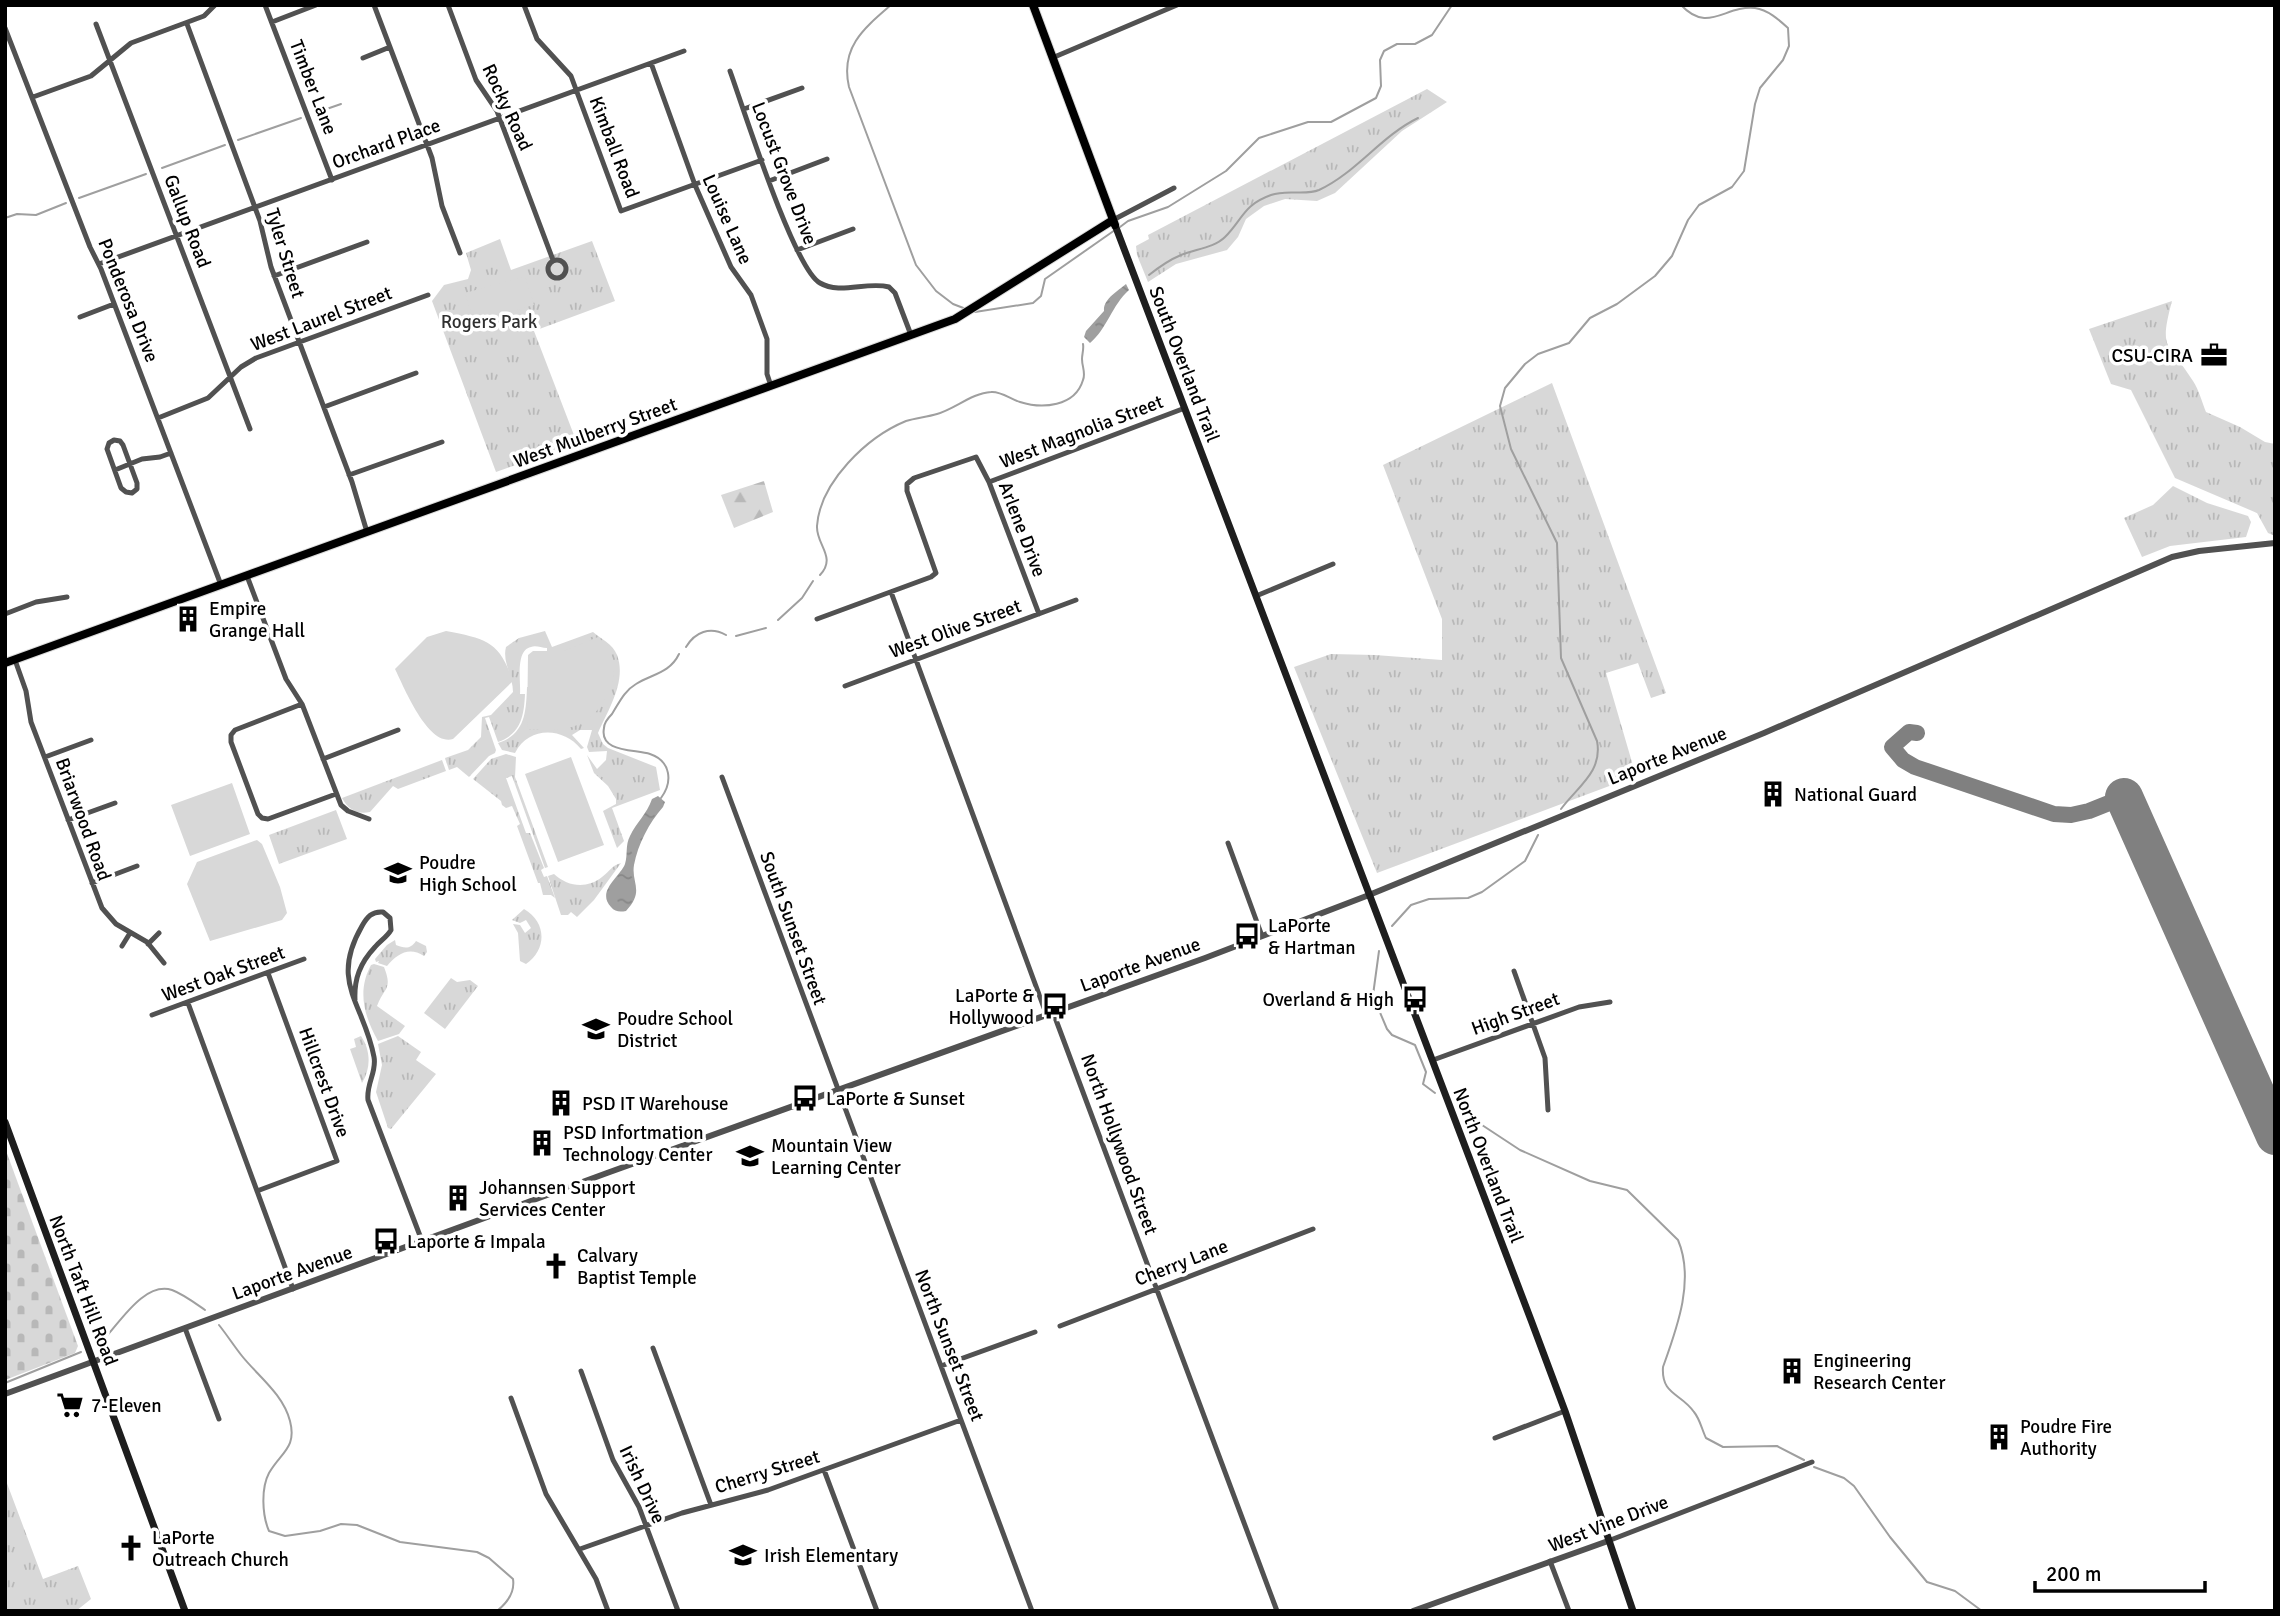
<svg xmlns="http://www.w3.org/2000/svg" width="2280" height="1616" font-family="Signika,sans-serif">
<defs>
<pattern id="grass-tufts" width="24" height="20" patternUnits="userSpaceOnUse" patternTransform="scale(1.75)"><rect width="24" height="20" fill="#d8d8d8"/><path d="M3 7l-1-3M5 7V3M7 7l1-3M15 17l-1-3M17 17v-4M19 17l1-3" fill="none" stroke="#b8b8b8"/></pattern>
<pattern id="forest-firs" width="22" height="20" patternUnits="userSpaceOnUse" patternTransform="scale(1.75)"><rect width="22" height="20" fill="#d8d8d8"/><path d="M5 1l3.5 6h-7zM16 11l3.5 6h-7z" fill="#b8b8b8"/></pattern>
<pattern id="cemetery-stones" width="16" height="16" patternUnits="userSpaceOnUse" patternTransform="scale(1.75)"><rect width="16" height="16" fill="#d8d8d8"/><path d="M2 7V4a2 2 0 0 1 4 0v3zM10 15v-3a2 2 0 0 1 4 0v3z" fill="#b8b8b8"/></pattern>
<pattern id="water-ripples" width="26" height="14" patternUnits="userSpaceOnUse" patternTransform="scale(1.75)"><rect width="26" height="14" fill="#9f9f9f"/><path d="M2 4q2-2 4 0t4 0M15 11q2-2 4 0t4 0" fill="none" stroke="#878787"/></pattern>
</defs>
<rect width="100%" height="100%" fill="#fff"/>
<path fill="url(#grass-tufts)" d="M1427,89L1447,102L1402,131L1335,193L1317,201L1285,199L1264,206L1246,219L1238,237L1227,250L1176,264L1148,282L1137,255L1136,246L1149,239L1148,235Z
M500,239L511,270L592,241L615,301L534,331L577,443L496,472L432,301L444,285L468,279L471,270L466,253Z
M2172,301C2158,353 2169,342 2193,381C2199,390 2202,402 2206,412L2240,427L2265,442L2275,444V536L2268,533L2257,513L2175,478L2131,390L2111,384L2089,329Z
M1552,383L1666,693L1651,698L1638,663L1606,673L1636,776L1377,873L1294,667L1331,654L1375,655L1442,660V619L1383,465Z
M2173,486L2207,503L2248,516L2251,522L2246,537L2170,546L2142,557L2124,518L2153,505Z
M545,631L552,647L593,632C601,639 613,644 617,655C627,681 608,710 598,733L603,744L608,748L656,767L660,790L612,808L624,841L617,848L603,811L616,804V799L608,786L594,773L587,755L597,769L606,760L607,751L589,752L587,747L592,730H580L572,735L584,748L581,749C563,727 529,726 515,753L502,750L498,743C525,734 526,713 527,687L548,688L563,652L547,651V648C541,648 536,645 531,647C515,650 521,682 520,694H525C524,716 521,734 498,742L489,717L485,718L496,750L495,753L489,756L469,777L457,767L449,770L445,758L468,750L481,737L482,717L491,715L513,692C513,676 502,662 506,647L519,638Z
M506,754L516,757L515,777L548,867L545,868L512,776L506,778L526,833H530L544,868L541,870L544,877L547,876L555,898L551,895H543L540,883H538L517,826L520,824L512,806L506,808L502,805L501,801L473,779L491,759Z
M442,760L446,771L398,789L393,786L370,812C357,815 348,809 342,798Z
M336,810L347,839L279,864L269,835Z
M621,863L594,900L577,917L571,912L568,915H561L548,876L554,874C568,887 587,889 602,877C610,871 611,866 621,863Z
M524,909C547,922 547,950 526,964L520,961L518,933L513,924L520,925L525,933L531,928L526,920L520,923L512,920Z
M395,940L396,945C404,948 410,950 416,941L426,946L427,952L424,956C409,946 397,954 387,966L378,963L379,961L376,962L375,959L387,945Z
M374,964L384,967C393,990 384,987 377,1006L405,1026L399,1034L378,1041C364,1016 357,991 371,965Z
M451,978L457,982L470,980L478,986L445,1029L424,1013Z
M361,1036C371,1051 371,1068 362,1083L350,1049L356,1047L354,1039Z
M398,1036L421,1052L416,1060L436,1074L391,1129L388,1128L376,1092L382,1065L378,1044Z
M5,1478L43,1579L78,1566L91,1599L76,1611L5,1609Z"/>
<path fill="url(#forest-firs)" d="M764,481L773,512L734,528L721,495Z"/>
<path fill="url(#cemetery-stones)" d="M5,1148L78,1346L75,1353L5,1380Z"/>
<path fill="#d8d8d8" d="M525,276L534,305L474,322L465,293Z
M446,631C487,639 499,641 513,681L453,739C428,747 404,687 395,669L427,637Z
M598,637C602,641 607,644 609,649C622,673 607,707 585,721C569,732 546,729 527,730L528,655L533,651H563Z
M571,757L604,845L558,862L525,774Z
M232,783L250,834L190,856L171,805Z
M257,840L262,844L280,887L287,913L282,920L210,941L187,884L197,862Z"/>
<path fill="url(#water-ripples)" d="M1126,284L1129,290C1112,305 1107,329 1090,343L1084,337L1086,331L1104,311C1103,299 1118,291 1126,284Z
M658,796L665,802L663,807C649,823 638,844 634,865C631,883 645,891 626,911C620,912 615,912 611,907C596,891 620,877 625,864C628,855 625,845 630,836C636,823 647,814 652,799Z"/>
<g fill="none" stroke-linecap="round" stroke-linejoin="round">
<path stroke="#9f9f9f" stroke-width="2" d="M891,5C863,29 840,48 849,87L916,265L936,291L953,304L966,309
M315,113L341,104
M238,140L301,118
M162,168L225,145
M79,198L146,174
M5,218L17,214L36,215L66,203
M1120,227L1128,221L1168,207L1226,171L1259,138L1308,122H1331L1376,98L1381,86L1380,60L1384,51L1397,44H1415L1432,35L1452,5
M1149,275C1159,267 1169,260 1181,255C1195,249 1214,248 1225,237C1243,219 1243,205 1271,195C1287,189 1305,196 1319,190C1356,173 1381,136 1418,118
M975,312L1033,303L1041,296L1045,279L1115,230
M820,575C837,557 816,545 817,526C820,482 867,437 906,421C916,418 927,417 937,414C955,409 972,393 991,392C1001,391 1010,399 1020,402C1042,409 1075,407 1083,380C1086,373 1082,367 1082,359C1082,354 1084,349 1083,344
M778,620L802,598L813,581
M736,636L766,628
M686,647C695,632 710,626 726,635
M661,798C673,782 671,761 650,754C636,749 599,753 604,728C604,723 609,717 612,714C619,703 624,691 636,684C652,674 670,673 679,654
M1561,809C1577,787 1603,772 1597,741L1561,658L1557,543L1511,449L1500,406L1505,388L1525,364L1538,354L1569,343L1590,318L1617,304L1655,276L1672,256L1688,220L1699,205L1732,187L1744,171L1755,104L1760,88L1783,60L1789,46L1788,28C1778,19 1768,10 1755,8C1725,5 1708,34 1681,5
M1392,926L1411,905L1429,899L1468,898L1482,892L1525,861L1538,835
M1379,951L1373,995L1376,1003L1387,1029L1392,1035L1415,1045L1426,1072L1423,1084L1435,1093
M1454,1098L1482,1125L1520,1150L1590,1181L1627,1190L1678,1240C1695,1280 1677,1328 1663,1367C1661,1395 1681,1393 1694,1412C1700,1419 1702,1430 1706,1438L1723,1447L1777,1446L1804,1460
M219,1325C227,1335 234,1346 242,1356C258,1376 283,1394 290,1421C297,1448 281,1452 269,1473C261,1488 262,1515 269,1531L285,1536L320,1531L341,1524L357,1525L400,1542L477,1552L489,1558L513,1579C515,1592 507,1603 497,1611
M103,1340C119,1324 144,1281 172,1290C183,1294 195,1303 205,1310
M5,1383L81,1352
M1814,1467L1844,1478L1854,1486L1890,1537L1927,1582L1955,1591L1982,1611"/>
<path stroke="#808080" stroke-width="16" d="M1917,733L1909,732L1892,747L1903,760L1915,767L2054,814L2071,815L2089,811L2124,797"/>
<path stroke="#808080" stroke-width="38" d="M2124,797L2275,1136"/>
<g stroke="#dbdbdb" stroke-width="10">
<path id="primary" d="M1033,5L1115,225
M5,663L955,319L1113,220"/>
</g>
<path stroke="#515151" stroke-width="5" d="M265,5L332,180
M374,5L432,158L442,206L460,253
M448,5L476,80L497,111L553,260
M524,5L537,39L571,76L621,211L762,160
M272,22L316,5
M96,24L250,429
M187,24L260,221L271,267L352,482L367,532
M5,28L90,247L101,269L221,585
M363,58L390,47
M1052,58L1177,5
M651,63L695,185L731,267L751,295L767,339V374L771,386
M730,71C743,107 794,269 820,283C840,295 867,281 889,287L895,293L911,335
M33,97L91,76L131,43L204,16L215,5
M744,109L802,88
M769,181L827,159
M1113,220L1174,188
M797,250L853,229
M548 269a9 9 0 1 1 18 0a9 9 0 1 1-18 0Z
M99,264L684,51
M274,276L367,242
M80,317L114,304
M324,407L416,373
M158,418L208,398L241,367L256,358L428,295
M114,440L120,441L123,445L137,483V489L132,493L126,492L121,488L107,449L109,443Z
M115,470L142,459L160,457L171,453
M349,475L442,442
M989,482L1185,408
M247,576L286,679L302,704L341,805L348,811L369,819
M891,592L1044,1008L1056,1020L1277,1611
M1256,596L1333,564
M5,614L36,602L67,597
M817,619L931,577L936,573L907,491V484L914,478L976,457L989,482L1039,614
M15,660L26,691L31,722L102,908L116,924L147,942L164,963
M845,686L1076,600
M302,704L235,730L231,735V742L258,814L262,818L268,819L336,794
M45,757L91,740
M323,759L398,730
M722,777L1032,1611
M68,820L115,803
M1228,843L1262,936
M92,883L137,866
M148,944L159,933
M122,946L130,933
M1514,971L1545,1058L1548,1110
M355,1000C354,979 360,963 375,947C380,941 387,937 391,930L390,918L383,912C372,911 367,917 362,926C329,983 364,1003 374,1057C377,1072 366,1084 368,1100L422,1241
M188,1003L293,1289
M152,1015L304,959
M1433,1060L1579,1007L1610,1002
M257,1191L337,1161L268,973
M1060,1326L1313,1229
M185,1328L219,1419
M653,1348L711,1505
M941,1366L1035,1332
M581,1371L613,1460L639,1507L678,1611
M511,1398L546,1494L596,1579L608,1611
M1495,1438L1565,1411
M824,1470L877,1611
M1608,1541L1812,1462
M580,1549L682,1513L768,1490L961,1420
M1550,1561L1569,1611"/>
<path stroke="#515151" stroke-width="6" d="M5,1394L607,1173L1205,958L1369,895L1764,733L2172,557L2199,551L2275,543
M1413,1611L1608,1541"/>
<path stroke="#1e1e1e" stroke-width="7" d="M1115,225L1531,1320L1565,1411L1633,1611
M5,1122L185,1611"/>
<use href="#primary" stroke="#000" stroke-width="8"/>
</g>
<defs>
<g id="office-bare" transform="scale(2.1)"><path d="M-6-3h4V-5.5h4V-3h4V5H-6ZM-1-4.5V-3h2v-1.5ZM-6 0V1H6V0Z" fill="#000" stroke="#fff" stroke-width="2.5" paint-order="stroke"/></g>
<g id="building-bare" transform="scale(2.1)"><path d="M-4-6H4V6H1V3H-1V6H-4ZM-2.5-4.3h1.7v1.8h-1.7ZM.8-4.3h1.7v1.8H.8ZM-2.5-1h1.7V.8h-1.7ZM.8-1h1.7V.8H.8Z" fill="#000" stroke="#fff" stroke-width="2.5" paint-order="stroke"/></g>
<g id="school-bare" transform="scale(2.1)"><path d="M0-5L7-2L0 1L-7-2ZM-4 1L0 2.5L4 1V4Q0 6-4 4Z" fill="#000" stroke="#fff" stroke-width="2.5" paint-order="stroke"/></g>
<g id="bus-bare" transform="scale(2.1)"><path d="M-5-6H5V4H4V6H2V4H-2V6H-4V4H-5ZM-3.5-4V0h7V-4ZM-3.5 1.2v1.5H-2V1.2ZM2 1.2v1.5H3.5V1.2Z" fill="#000" stroke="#fff" stroke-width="2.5" paint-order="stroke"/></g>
<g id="church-bare" transform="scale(2.1)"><path d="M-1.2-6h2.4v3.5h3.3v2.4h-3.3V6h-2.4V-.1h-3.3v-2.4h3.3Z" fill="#000" stroke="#fff" stroke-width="2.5" paint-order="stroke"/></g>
<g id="supermarket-bare" transform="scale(2.1)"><path d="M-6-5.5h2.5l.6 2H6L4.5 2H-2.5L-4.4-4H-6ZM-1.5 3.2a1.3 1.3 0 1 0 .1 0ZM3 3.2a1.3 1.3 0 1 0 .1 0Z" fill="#000" stroke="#fff" stroke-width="2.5" paint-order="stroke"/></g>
</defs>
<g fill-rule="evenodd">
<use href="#office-bare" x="2214" y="355"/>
<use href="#building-bare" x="188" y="619"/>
<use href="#building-bare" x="1773" y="794"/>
<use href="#school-bare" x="398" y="873"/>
<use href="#bus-bare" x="1247" y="936"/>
<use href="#bus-bare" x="1415" y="999"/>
<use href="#bus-bare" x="1055" y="1006"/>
<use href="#school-bare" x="596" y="1029"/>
<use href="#bus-bare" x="805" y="1098"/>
<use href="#building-bare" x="561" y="1103"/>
<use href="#building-bare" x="542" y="1143"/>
<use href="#school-bare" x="750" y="1156"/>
<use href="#building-bare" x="458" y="1198"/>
<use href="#bus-bare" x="386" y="1241"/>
<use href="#church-bare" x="556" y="1266"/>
<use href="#building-bare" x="1792" y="1371"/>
<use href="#supermarket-bare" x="70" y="1405"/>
<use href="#building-bare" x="1999" y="1437"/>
<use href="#church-bare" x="131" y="1548"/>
<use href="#school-bare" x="743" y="1555"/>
</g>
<g text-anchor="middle" stroke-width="7" stroke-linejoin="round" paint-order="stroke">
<g font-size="19" fill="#000" stroke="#fff">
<text transform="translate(314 87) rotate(69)" y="7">Timber Lane</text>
<text transform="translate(508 107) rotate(65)" y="7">Rocky Road</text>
<text transform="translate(386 143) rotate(-20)" y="7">Orchard Place</text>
<text transform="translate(615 147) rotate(69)" y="7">Kimball Road</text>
<text transform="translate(785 173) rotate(69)" y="7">Locust Grove Drive</text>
<text transform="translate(728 219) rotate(66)" y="7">Louise Lane</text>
<text transform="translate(188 221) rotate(69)" y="7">Gallup Road</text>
<text transform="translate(286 253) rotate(73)" y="7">Tyler Street</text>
<text transform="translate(129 300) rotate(68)" y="7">Ponderosa Drive</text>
<text transform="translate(321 318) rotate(-21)" y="7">West Laurel Street</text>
<text transform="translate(1185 364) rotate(69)" y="7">South Overland Trail</text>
<text transform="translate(1081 431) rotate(-21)" y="7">West Magnolia Street</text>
<text transform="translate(595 432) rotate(-20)" y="7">West Mulberry Street</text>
<text transform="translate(1023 529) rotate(69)" y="7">Arlene Drive</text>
<text transform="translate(955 628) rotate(-20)" y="7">West Olive Street</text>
<text transform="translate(1667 755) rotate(-22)" y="7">Laporte Avenue</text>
<text transform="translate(84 819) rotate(70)" y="7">Briarwood Road</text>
<text transform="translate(794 928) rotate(70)" y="7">South Sunset Street</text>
<text transform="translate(1140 964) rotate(-20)" y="7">Laporte Avenue</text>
<text transform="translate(223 973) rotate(-20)" y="7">West Oak Street</text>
<text transform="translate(1515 1013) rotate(-20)" y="7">High Street</text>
<text transform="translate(325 1082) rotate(70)" y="7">Hillcrest Drive</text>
<text transform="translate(1120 1144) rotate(70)" y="7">North Hollywood Street</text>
<text transform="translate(1489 1165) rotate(69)" y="7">North Overland Trail</text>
<text transform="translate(1181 1262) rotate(-21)" y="7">Cherry Lane</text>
<text transform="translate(292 1272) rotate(-20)" y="7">Laporte Avenue</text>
<text transform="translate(84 1290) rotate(69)" y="7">North Taft Hill Road</text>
<text transform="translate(950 1345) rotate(69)" y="7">North Sunset Street</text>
<text transform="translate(767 1471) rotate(-17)" y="7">Cherry Street</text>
<text transform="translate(643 1484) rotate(65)" y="7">Irish Drive</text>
<text transform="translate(1608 1523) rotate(-21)" y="7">West Vine Drive</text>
</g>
<g font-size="19" fill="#2f2f2f" stroke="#fff">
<text x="489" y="328">Rogers Park</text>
</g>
<g font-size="19" fill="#000" stroke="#fff" text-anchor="start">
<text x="2193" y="362" text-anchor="end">CSU-CIRA</text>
<text x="209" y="615">Empire<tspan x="209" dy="22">Grange Hall</tspan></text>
<text x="1794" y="801">National Guard</text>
<text x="419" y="869">Poudre<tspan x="419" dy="22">High School</tspan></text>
<text x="1268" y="932">LaPorte<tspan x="1268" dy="22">&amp; Hartman</tspan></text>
<text x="1034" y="1002" text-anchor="end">LaPorte &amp;<tspan x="1034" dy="22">Hollywood</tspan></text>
<text x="1394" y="1006" text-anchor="end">Overland &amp; High</text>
<text x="617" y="1025">Poudre School<tspan x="617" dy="22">District</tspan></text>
<text x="826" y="1105">LaPorte &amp; Sunset</text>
<text x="582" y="1110">PSD IT Warehouse</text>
<text x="563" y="1139">PSD Infortmation<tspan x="563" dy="22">Technology Center</tspan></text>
<text x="771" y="1152">Mountain View<tspan x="771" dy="22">Learning Center</tspan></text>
<text x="479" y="1194">Johannsen Support<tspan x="479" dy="22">Services Center</tspan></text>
<text x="407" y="1248">Laporte &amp; Impala</text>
<text x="577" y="1262">Calvary<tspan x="577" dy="22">Baptist Temple</tspan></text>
<text x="1813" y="1367">Engineering<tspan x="1813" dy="22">Research Center</tspan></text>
<text x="91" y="1412">7-Eleven</text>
<text x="2020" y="1433">Poudre Fire<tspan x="2020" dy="22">Authority</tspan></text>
<text x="152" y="1544">LaPorte<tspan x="152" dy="22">Outreach Church</tspan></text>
<text x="764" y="1562">Irish Elementary</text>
</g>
</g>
<rect width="2280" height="1616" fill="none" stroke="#000000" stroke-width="14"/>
<path d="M2035 1581v10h170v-10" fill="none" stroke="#000000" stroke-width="3.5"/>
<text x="2046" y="1581" font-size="21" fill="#000000" stroke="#ffffff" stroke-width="5" paint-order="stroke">200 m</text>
</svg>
